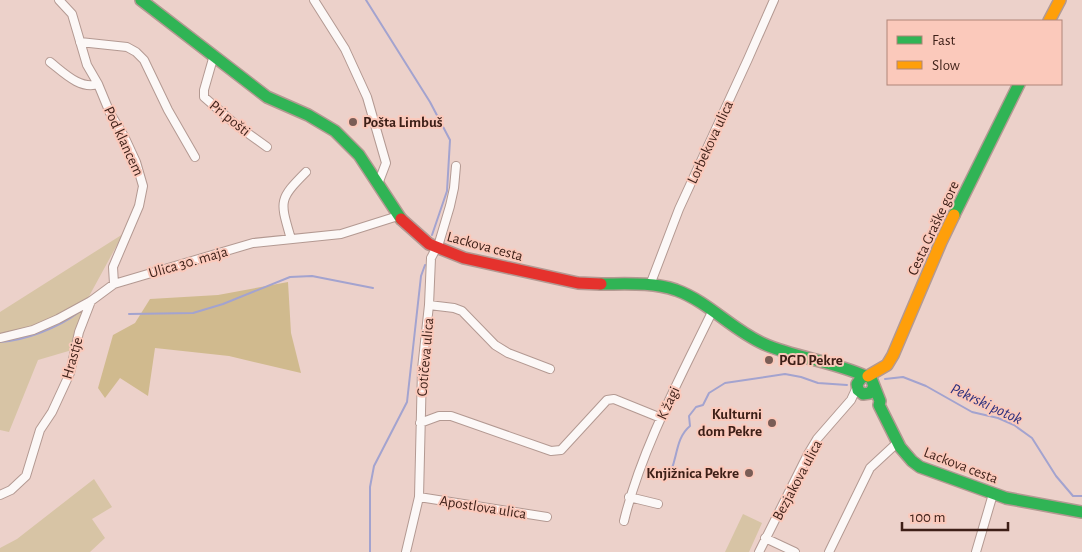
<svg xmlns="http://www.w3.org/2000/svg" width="1082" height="552" font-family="'Alegreya Sans',sans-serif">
<rect width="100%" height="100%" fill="#ecd1ca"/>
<path fill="#d7c4a5" d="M123,234L87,300L72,350L38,360L9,432L0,430V312Z
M94,479L112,507L92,519L105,538L90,552H0V548L17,539Z
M743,514L762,523L749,552H725Z"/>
<path fill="#d0ba8e" d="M288,282L291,333L301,373L229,356L155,348L148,396L120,378L105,398L98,388L113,335L135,323L150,299L218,295Z"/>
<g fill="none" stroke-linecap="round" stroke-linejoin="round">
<path stroke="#a3a3cf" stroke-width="2" d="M366,0L430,102L450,140L447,191L432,235
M129,314L193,313L223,304L290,277L312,276L373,288
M0,342C26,340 58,328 79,312
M885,379L903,377L926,386L972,412L998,418L1014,425L1032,438L1056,476L1073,496H1082
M667,479C678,463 674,439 690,426L689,416L696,407L703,405L709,393L725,383L785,374L801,377L818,383L847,385
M370,552V487L374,466L407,402L421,276L425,265"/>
<g stroke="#b39992" stroke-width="10">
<path id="street" d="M59,0L72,14L87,65L98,84L110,113L124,136L136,162L143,186L139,206L113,267L114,284
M314,0L345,49L367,97L386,163L378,184
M80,42L127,47L136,52L144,60L168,110L195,157
M214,55L204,90V97L235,124L267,147
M50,62C63,72 80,90 98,84
M291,239C280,201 278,200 306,172
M650,285L679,209L748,59L774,0
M429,305L454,308L462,311L495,345L508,353L550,369
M0,338L33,330L58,319L91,301L114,284L253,243L341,234L398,216
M420,423L439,416H451L551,451L561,450L607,400L614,399L661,418
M0,495L11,490L26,476L40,430L52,412L70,373L79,332L91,301
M419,497L547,517
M629,497L658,504
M624,521C641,450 680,378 712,312
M765,538L795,552
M406,552L419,497L422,369L429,305L431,258L439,243L450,206L454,188L456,166
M759,552L808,454L817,439L851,400L857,387
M829,552L870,468L897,443
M976,552L993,494"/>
</g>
<g stroke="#b39992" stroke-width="14">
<path id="fast" d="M141,0L267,97L308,115L335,131L359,155L401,219
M954,215L1019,84
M601,284C626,284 652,282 676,290C709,302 732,330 764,344C796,358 832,361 865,376
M874,387L870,393L863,394L858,390L857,384L862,377L868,376L871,378L880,401L879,405L900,447L912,461L920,467L1006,498L1082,512"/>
</g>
<g stroke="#b39992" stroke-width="14">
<path id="slow" d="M1049,21L1060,0
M868,376L887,365L893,355L941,242L954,215"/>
</g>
<g stroke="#b39992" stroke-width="14">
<path id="jam" d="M401,219L429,244L464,258L578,283L601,284"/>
</g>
<use href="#street" stroke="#fcf8f7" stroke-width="8"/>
<use href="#fast" stroke="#30b455" stroke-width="11"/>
<use href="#slow" stroke="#ff9f0a" stroke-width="11"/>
<use href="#jam" stroke="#e5322d" stroke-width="11"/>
</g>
<g fill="#7a5d56" stroke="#fbc9bb" stroke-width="2">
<circle cx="353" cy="122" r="5"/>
<circle cx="769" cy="360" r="5"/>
<circle cx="772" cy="423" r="5"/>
<circle cx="749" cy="473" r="5"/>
</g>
<g text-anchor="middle" stroke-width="4" stroke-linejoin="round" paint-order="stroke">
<g font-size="15" fill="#3d1f17" stroke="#fbc9bb">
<text transform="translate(230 118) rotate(39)" y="5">Pri pošti</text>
<text transform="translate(124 141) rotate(65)" y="5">Pod klancem</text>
<text transform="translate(710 142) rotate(-65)" y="5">Lorbekova ulica</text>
<text transform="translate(933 228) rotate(-65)" y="5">Cesta Graške gore</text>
<text transform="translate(485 246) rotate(15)" y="5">Lackova cesta</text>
<text transform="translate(188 262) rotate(-16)" y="5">Ulica 30. maja</text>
<text transform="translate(425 357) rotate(-85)" y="5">Cotičeva ulica</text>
<text transform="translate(72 358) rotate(-74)" y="5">Hrastje</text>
<text transform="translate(668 403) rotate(-65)" y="5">K žagi</text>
<text transform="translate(961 465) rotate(21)" y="5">Lackova cesta</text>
<text transform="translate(797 480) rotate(-62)" y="5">Bezjakova ulica</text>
<text transform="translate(483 507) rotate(9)" y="5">Apostlova ulica</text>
</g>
<g font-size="15" font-weight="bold" fill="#3d1f17" stroke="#fbc9bb" text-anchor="start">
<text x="363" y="127">Pošta Limbuš</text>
<text x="779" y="365">PGD Pekre</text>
<text x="762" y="419" text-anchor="end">Kulturni<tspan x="762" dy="17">dom Pekre</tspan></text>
<text x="739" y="478" text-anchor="end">Knjižnica Pekre</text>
</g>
<g font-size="16" font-style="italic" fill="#2d317e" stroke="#fbc9bb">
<text transform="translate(987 403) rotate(25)" y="6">Pekrski potok</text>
</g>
</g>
<rect x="887" y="20" width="175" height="65" fill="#fbc9bb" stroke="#af8579"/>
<rect x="897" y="36" width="25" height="8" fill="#30b455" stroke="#af8579"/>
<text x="932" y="45" font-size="15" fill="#3d1f17">Fast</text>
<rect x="897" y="61" width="25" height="8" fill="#ff9f0a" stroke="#af8579"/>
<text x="932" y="70" font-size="15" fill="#3d1f17">Slow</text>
<path d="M902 522v8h106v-8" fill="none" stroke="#3d1f17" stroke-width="2.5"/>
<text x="910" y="522" font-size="15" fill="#3d1f17" stroke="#fbc9bb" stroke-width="4" paint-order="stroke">100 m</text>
</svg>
